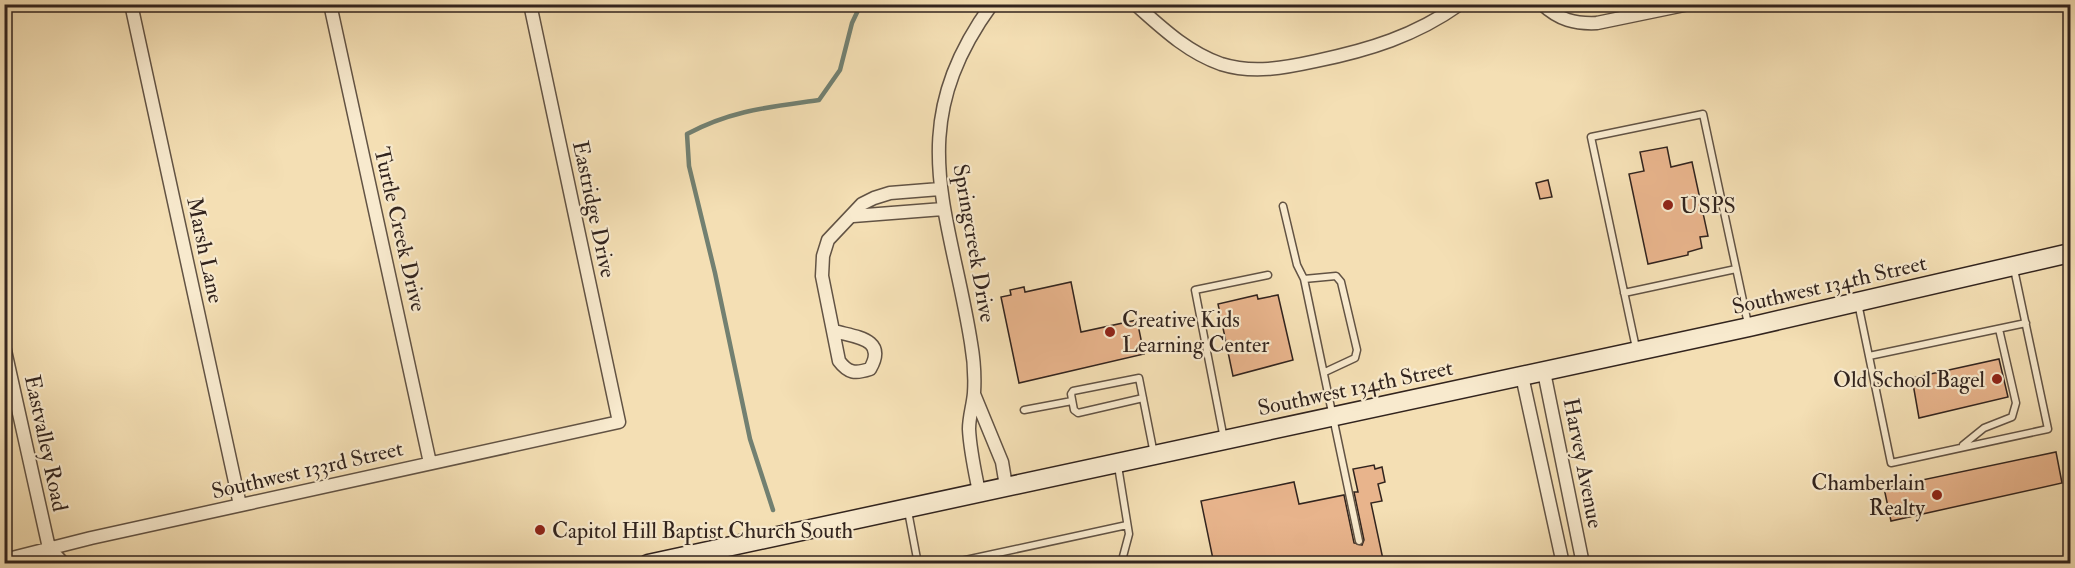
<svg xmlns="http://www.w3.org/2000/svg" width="2075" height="568" font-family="'IM FELL Double Pica',serif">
<rect width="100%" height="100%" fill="#f4dfb4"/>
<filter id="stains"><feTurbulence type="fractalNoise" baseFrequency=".00333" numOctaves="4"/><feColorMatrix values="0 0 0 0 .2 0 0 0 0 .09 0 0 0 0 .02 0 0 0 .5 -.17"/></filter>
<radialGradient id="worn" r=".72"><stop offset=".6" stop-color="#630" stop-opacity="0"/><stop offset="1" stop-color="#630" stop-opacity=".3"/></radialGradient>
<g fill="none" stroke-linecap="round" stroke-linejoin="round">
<path stroke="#728071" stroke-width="4.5" d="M773,510L750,439L715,273L689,166L687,134C732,110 770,107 819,100L840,70L852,23L861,4
M781,558V564"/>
</g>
<path fill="#e8b48c" stroke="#32241e" stroke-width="1.5" d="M1667,147L1671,167L1692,162L1708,236L1700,237L1702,248L1688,252V255L1648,264L1629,174L1644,171L1640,152Z
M1548,180L1552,197L1540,199L1536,183Z
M1071,282L1081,332L1137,320L1144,354L1019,383L1001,297L1011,295L1010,290L1024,287L1025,292Z
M1257,295L1258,299L1278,295L1293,360L1233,376L1218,304Z
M1999,359L2008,397L1919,418L1912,378Z
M2056,452L2062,483L1891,521L1884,488Z
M1374,465L1375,469L1382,467L1385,482L1378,484L1382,501L1371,503L1384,564H1214L1201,501L1294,482L1299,504L1344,495L1354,543L1362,545L1364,540L1354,492H1358L1353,469Z"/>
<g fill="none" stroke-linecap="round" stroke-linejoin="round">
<g stroke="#625344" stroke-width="9">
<path id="lane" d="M1283,206L1297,265L1304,279L1359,541
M1304,279L1336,276L1341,282L1357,350L1355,358L1325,372
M1624,293L1736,269
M1858,303L1891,463L2048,429L2014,269
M1636,348L1591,137L1703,114L1748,324
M1869,356L2026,323
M1143,398L1078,413L1074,410L1071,394L1073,391L1139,378L1154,454
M1024,410L1072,401
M1224,439L1195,290L1268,275
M1963,445L1984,428L2012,417L2016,403L1999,329
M1118,466L1129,534L1121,564
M908,511L918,564
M947,564L1127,525"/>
</g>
<g stroke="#625344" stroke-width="15">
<path id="street" d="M131,4L240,505
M330,4L430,463
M1135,4C1162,28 1187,52 1221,64C1253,74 1284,68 1316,61C1369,50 1415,36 1460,4
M1542,4C1559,20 1575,24 1597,23L1689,4
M853,216L943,209
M834,331C854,337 888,338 870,369C855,374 848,373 839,361L822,276L823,256L828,240L862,204L874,198L890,193L940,189
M4,346L49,548L64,564
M1544,372L1583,564
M1522,376L1563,564
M974,394L1002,462L1006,486
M979,492C975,472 970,450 969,429C969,417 973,405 974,393C975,377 974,360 971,343C950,210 901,129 992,4
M4,560L91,538L619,422L530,4
M44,564L49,548"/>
</g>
<g stroke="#32241e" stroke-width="21">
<path id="secondary" d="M648,564L1749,327L2070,253"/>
</g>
<use href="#lane" stroke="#f8eace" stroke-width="6"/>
<use href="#street" stroke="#f8eace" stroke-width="12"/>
<use href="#secondary" stroke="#f8eace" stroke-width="18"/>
</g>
<g fill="#8f2418" stroke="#f8eace" stroke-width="2">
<circle cx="1668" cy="205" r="6"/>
<circle cx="1110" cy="332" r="6"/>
<circle cx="1997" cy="379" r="6"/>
<circle cx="1937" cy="495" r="6"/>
<circle cx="540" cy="530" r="6"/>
</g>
<g text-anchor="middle" stroke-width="4.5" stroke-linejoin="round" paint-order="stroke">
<g font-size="22" fill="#32241e" stroke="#f8eace" text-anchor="start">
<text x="1680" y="213">USPS</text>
<text x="1122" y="327">Creative Kids<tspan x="1122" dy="25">Learning Center</tspan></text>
<text x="1985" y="387" text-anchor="end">Old School Bagel</text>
<text x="1925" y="490" text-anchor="end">Chamberlain<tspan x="1925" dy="25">Realty</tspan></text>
<text x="552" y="538">Capitol Hill Baptist Church South</text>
</g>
<g font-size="22" fill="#32241e" stroke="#f8eace">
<text transform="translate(595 209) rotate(78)" y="8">Eastridge Drive</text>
<text transform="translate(401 229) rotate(77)" y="8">Turtle Creek Drive</text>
<text transform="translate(975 243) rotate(80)" y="8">Springcreek Drive</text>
<text transform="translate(206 250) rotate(78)" y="8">Marsh Lane</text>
<text transform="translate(1829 284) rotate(-13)" y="8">Southwest 134th Street</text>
<text transform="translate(1355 387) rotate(-12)" y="8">Southwest 134th Street</text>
<text transform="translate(47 443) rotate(78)" y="8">Eastvalley Road</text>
<text transform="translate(1584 463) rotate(79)" y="8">Harvey Avenue</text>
<text transform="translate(307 469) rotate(-13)" y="8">Southwest 133rd Street</text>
</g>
</g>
<rect width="2075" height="568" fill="none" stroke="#f4dfb4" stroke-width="24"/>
<rect x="6" y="6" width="2063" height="556" fill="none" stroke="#32241e" stroke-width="3"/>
<rect x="12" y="12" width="2051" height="544" fill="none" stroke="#32241e" stroke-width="1.5"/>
<rect width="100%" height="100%" filter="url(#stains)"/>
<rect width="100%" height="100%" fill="url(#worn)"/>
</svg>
